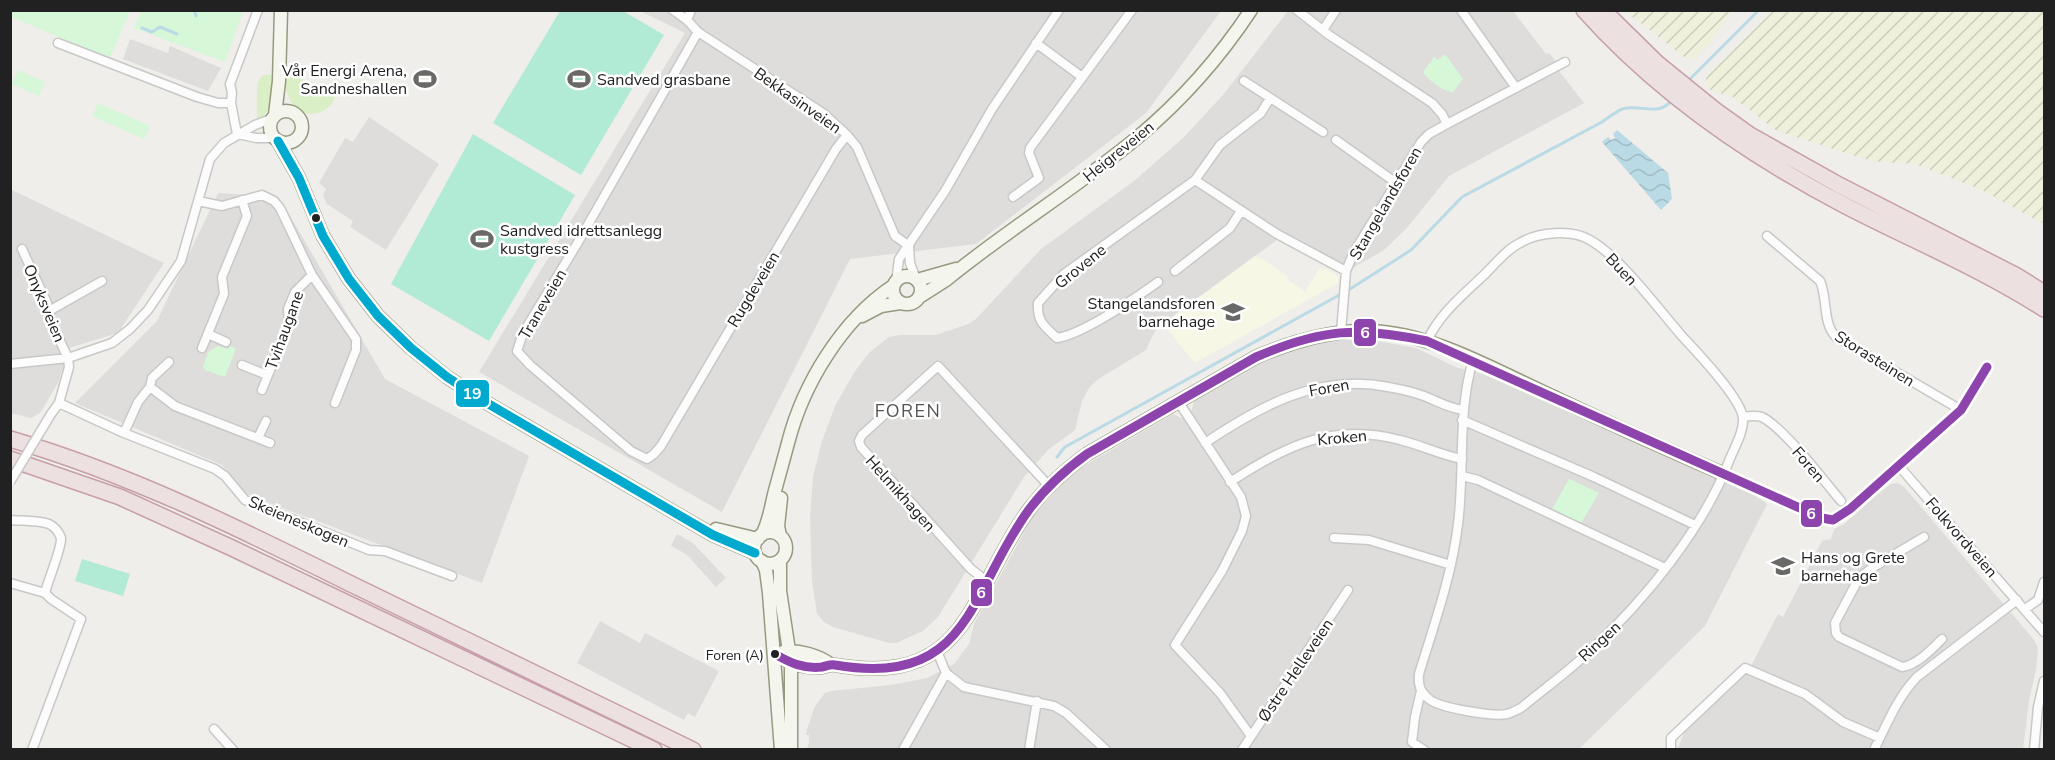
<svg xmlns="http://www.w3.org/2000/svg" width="2055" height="760" font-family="'Nunito Sans',sans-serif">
<defs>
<pattern id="farmland-furrows" width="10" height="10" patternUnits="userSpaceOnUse" patternTransform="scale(1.5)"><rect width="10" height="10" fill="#eef0dc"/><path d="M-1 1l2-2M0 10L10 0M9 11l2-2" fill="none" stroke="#cccebc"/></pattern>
<pattern id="water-waves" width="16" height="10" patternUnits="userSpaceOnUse" patternTransform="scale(1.5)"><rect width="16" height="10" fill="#badae5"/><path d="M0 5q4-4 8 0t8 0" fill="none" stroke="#a0bbc4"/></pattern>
</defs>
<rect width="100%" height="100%" fill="#efeeea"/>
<path fill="#dedddb" d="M640,11H1221L1146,113L976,244L850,259L722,512L479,372L685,33Z
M1288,11H1513L1546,54L1549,53L1559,65L1556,67L1584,103L1449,176L1406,229L1384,250L1353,268L1338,272L1277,240L1162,324L1154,333L1146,350L1097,380L1089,388L1082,401L1075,430L1048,450L1024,477L938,617L923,631L896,643H889L833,627L824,622L817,614L812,581L810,517L813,477L822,441L835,406L855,371L870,352L889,337L900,335H936L968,324L976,319L1041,249L1134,181L1183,138L1223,95Z
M130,39L168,53L170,46L221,68L208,91L123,59Z
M369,117L439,164L386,250L350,227L353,221L327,204L323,195L326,189L319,183L345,138L353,142Z
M10,189L164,263L118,333L69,348L58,383L40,413L31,418L11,413Z
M218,193L279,197L385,379L529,456L482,583L245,494L222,465L75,403L157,321Z
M1343,340H1372L1416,348L1458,368L1480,373L1509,384L1734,486L1756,496L1767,504L1705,626L1579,749L806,750L809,743V735H806L807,729L815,706L825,693L831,691L891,685L927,678L954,664L969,644L974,624L1033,516L1072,473L1173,414L1181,418L1191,412L1194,401L1256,365L1281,354L1311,345Z
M1898,483L1904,487L1917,502L2035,641L2038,649L2036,670L2029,701L2023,749L1677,750L1685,731L1743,676L1751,666L1778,614L1783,617L1822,541L1831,539L1834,529L1844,524L1880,492L1891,484Z
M677,534L693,543L726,578L716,587L686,554L671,546Z
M600,621L640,643L645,633L719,671L695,717L688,713L684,720L577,663Z"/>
<path fill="#f7f7e6" d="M1255,256L1261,258L1288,276L1287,279L1305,292L1319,269L1324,268L1336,275L1339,279L1338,283L1195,363L1163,324Z"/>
<path fill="url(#farmland-furrows)" d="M1774,10L2044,11V222L2041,223L1982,190L1915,164L1871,161L1777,131L1730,95L1713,92L1704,84L1708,74Z
M1625,11H1732L1711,42L1695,58L1687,59Z"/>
<path fill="#daefc6" d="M285,73C305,75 301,82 315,87C322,89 328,86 335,86C342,113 297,129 287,92C285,86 286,79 285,73Z
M270,74L273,77C273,95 274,111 257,121V84L262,76Z"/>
<path fill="#d6f7d8" d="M10,11L11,10L130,11L110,58L11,17Z
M141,11H243L225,62L134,28Z
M1445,54L1463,79L1453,92C1444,92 1427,79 1423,72L1434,57L1438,60Z
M18,70L45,82L39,96L12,84Z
M98,103L150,126L144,139L92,116Z
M218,346L228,349L230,346L236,348L225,377L205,370L203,367L208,352Z
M1569,479L1599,493L1581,523L1551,511Z"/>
<path fill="#b1ead5" d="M560,11H623L664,35L581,175L493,123Z
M473,134L575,195L489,341L391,284Z
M82,559L130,574L123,596L75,581Z"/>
<path fill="url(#water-waves)" d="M1617,130L1668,173L1672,199L1661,210L1602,142L1608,137L1611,140L1615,138L1613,134Z"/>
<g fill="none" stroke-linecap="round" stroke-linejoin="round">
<path stroke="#badae5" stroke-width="3" d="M194,10L196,16
M142,28L152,32L160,27L177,34
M1688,81L1759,10
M1347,291L1411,250L1462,197L1602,122C1608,118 1615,112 1622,109C1640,103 1658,118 1672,100
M1057,457L1065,447L1341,294"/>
<g stroke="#c8c8c6" stroke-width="11">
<path id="street" d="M673,10L687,20L698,32L823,113L847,135L857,147L895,236L909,246
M1297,10L1329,35L1432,103L1442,114L1447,124
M1461,10L1516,88
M687,20L691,10
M1323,30L1336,10
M698,32L577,244L523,333L517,351L530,365L631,451L647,459L654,454L661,446L836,149L847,135
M58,43L197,97L218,103H231
M1036,43L1082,77
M1244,81L1323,132
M237,134L231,103L232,93L230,84L258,10
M238,134L256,138H273
M1336,140L1395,182
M1195,180L1277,234L1346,271
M1013,197L1039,178L1029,153L1030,148L1132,10
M198,201L222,206L262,195L274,201L280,208L312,275L356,339V350L335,403
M1767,236L1820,281C1828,298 1822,323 1836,337L1961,410
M909,246L910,263L916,279
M22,249L47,303L51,322L68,358L69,367L59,403L51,414
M1175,271L1230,228L1241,211
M896,282L899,259L945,191L992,109L1059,10
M1158,282C1134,299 1084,334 1057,338C1044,326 1037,322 1038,303L1064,274L1195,180L1220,145L1261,113L1270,98
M1138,297L1147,307
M49,311L102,281
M1341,332L1346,271L1354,252L1421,142L1429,134L1447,124L1565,62
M208,334L226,342
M1427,341C1440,313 1464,294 1486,273C1496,263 1507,249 1520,243C1538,232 1571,229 1590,240C1620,257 1657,307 1681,335C1696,351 1741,398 1743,418C1744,432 1734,448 1729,461C1703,529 1644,601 1591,650C1569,671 1544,689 1521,708C1516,710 1512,713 1507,714C1494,717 1439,708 1429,699C1420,692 1418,685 1419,674C1434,625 1452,575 1458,524C1465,469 1457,414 1473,360
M202,348L224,294L222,277L247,216L242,200
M10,364L68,358L112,343L130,329L148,310L181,261L210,159L224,143L255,125L271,119
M242,365L267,375
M150,387L152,378L169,362
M262,390L289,323L288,309L295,292L312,275
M1178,401L1241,497L1246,516L1242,531L1222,571L1175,645L1220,693L1251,736
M59,403L124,433L215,469L225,476L245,500L369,550L385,551L452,576
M1743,417C1749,416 1756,415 1762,417C1785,429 1823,480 1841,501
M1462,420L1594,477L1695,525
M124,433L138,402L150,387L175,406L270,443
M258,438L266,421
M1205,443C1260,406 1319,373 1388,387C1400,389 1413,392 1424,396C1437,401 1448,408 1463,410
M1898,465L2044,632
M1724,474L1822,518L1833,520L1850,509L1961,410L1987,367
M1462,476L1478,480L1665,568
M1230,482C1286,446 1332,422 1400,440C1421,445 1441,455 1462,459
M10,520C23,521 37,520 49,524C55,527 59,532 61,538C62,548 48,580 45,593L51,599L81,619L32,750
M1924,537L1872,568L1859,578L1835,623L1836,633L1839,637L1902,667C1917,665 1932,649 1942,639
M1334,538L1369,540L1451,565
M988,582L971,569L861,447L859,441L862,435L938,366L1049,486
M10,583L45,593
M2025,609L2038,600L2044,582
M946,673L964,687L1054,706L1066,713L1106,750
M1421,691L1415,717L1412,742L1424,750
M214,729L233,750
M903,750L946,673L937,651
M1029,750L1037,701
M1242,750L1348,590
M1671,750V738L1745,668L1805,694L1843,722L1880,738
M1874,750C1887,724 1897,698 1917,677L2017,600
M2034,750L2038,707L2044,681"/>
</g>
<g stroke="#979a80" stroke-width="15">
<path id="secondary" d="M270 127a16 16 0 1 1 32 0a16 16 0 1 1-32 0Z
M275,115L279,81L281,10
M278,141L299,178L323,236L349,279L378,316L411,348L447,377L487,403L713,535L755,553
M893 290a14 14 0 1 1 28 0a14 14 0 1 1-28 0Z
M917,280L956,269
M921,296L946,280C1007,230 1076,188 1138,137C1181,101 1220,57 1251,10
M862,316L881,306L900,303
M716,529L758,539
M754 548a16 16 0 1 1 32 0a16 16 0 1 1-32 0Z
M762,535C770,520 771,504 776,487C780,472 784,458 788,443C803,384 842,320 893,286
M780,536L778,526L781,498
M780,560V591L791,664V750
M762,561L766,570L769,593L781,750
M783,652C798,649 819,656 830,664
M775,654C790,663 804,669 822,667C827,666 830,664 835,665C970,688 968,594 1028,511C1045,488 1065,470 1087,454L1256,357C1293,341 1330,330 1370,331C1434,333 1500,373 1558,399C1613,425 1668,450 1724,474"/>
</g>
<g stroke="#c79ea9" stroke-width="18">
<path id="highway" d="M1584,10C1658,93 1748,155 1846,206C1912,240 1982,269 2044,309
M1603,10L1657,63L1715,110L1750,135L1839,185L2017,276L2044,293
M10,439C130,474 242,530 353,585C466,640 580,695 693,750
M10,459L120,497L232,548L654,750"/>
</g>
<use href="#street" stroke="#fdfcfc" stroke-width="8"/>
<use href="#secondary" stroke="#f4f5ec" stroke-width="12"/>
<use href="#highway" stroke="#ece0e1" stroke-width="15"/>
<g stroke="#c8c8c6" stroke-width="11" stroke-linecap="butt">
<path id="street-bridge" d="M10,482L51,414"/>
</g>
<use href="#street-bridge" stroke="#fdfcfc" stroke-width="8"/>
<g stroke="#fff" stroke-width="14">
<path id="bus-1" d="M278,141L299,178L323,236L349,279L378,316L411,348L447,377L487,403L713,535L755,553"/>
</g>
<g stroke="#fff" stroke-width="14">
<path id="bus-2" d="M775,654C790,663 804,669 822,667C827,666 830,664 835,665C970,688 968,594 1028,511C1045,488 1065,470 1087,454L1256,357C1321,329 1358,326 1427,341L1822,518L1833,520L1850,509L1961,410L1987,367"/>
</g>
<use href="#bus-1" stroke="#00a9ce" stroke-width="9"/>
<use href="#bus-2" stroke="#8e44ad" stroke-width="9"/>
</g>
<defs>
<g id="stadium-bare" transform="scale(1.8)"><path d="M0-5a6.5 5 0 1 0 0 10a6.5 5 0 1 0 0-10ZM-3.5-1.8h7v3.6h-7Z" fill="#696967" stroke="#fff" stroke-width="2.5" paint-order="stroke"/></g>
<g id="school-bare" transform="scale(1.8)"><path d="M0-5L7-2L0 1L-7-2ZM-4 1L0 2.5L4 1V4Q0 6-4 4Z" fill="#696967" stroke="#fff" stroke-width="2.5" paint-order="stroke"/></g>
</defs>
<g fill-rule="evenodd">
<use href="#stadium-bare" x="425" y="79"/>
<use href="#stadium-bare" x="579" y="79"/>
<use href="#stadium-bare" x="482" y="239"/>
<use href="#school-bare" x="1233" y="312"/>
<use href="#school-bare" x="1783" y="566"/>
</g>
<g fill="#212121" stroke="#fff" stroke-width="2">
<circle cx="316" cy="218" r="5"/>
<circle cx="775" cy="654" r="5"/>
</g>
<g text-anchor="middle" stroke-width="5" stroke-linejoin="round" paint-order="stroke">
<g font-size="14" fill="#212121" stroke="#fff" text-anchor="end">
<text x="764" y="660">Foren (A)</text>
</g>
<g font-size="16" fill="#212121" stroke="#fff" text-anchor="start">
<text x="407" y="76" text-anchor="end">Vår Energi Arena,<tspan x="407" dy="18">Sandneshallen</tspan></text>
<text x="597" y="85">Sandved grasbane</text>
<text x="500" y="236">Sandved idrettsanlegg<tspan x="500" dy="18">kustgress</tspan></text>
<text x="1215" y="309" text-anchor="end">Stangelandsforen<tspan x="1215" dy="18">barnehage</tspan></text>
<text x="1801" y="563">Hans og Grete<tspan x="1801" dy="18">barnehage</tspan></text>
</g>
<g font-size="16" fill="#212121" stroke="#fff">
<text transform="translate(798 100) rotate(35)" y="6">Bekkasinveien</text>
<text transform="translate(1118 151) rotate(-39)" y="6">Heigreveien</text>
<text transform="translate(1385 203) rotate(-60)" y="6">Stangelandsforen</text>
<text transform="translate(1080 266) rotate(-39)" y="6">Grovene</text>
<text transform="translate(1622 269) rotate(47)" y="6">Buen</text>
<text transform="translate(753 289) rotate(-59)" y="6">Rugdeveien</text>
<text transform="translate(45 303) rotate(67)" y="6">Onyksveien</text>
<text transform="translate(542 304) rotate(-60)" y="6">Traneveien</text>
<text transform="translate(284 330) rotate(-70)" y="6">Tvihaugane</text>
<text transform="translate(1875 358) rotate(32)" y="6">Storasteinen</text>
<text transform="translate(1329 387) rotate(-10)" y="6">Foren</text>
<text transform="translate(1342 437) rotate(-5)" y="6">Kroken</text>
<text transform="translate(1809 464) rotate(49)" y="6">Foren</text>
<text transform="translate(901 493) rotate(48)" y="6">Helmikhagen</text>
<text transform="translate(299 521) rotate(23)" y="6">Skeieneskogen</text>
<text transform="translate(1962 537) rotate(49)" y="6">Folkvordveien</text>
<text transform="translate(1599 641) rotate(-43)" y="6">Ringen</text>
<text transform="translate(1295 670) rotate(-56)" y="6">Østre Helleveien</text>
</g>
<g font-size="18" letter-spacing="1.5" fill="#545454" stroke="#fff">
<text x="908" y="417">FOREN</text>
</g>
</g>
<g stroke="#fff" stroke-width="2">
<rect x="1353" y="318" width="24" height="29" rx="6" fill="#8e44ad"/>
<rect x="455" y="379" width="35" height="29" rx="6" fill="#00a9ce"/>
<rect x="1800" y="499" width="23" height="29" rx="6" fill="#8e44ad"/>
<rect x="970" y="578" width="23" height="29" rx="6" fill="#8e44ad"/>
</g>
<g font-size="16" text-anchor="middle" font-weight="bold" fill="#fff">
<text x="1365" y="338">6</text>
<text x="472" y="399">19</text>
<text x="1811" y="519">6</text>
<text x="981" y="598">6</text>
</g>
<rect width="2055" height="760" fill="none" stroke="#212121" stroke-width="24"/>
</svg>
